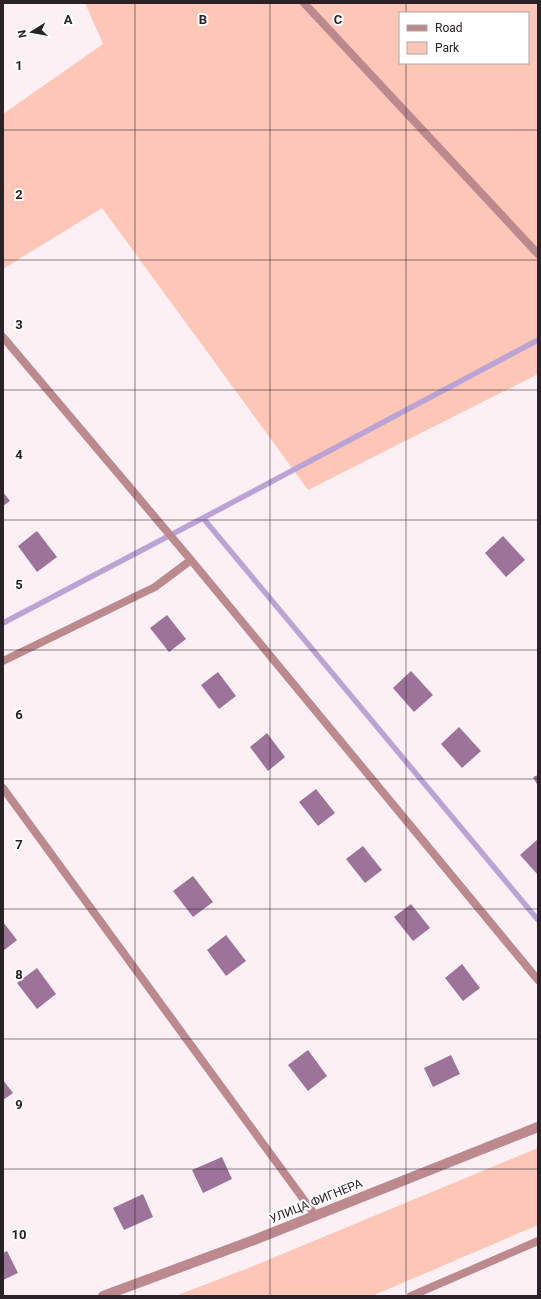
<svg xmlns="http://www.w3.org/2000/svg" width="541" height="1299" font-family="Roboto,sans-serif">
<rect width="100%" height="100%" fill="#fdf0f5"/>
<path fill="#fec6b6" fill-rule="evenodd" d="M85,3H538V374L308,490L102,208L3,269V114L103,44ZM400,13H528V63H400Z
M538,1148V1225L372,1296H175L251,1267Z"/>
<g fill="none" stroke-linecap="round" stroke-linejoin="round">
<path stroke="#bba3d6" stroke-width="5.5" d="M538,340L203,518L538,920
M3,623L203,518"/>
</g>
<path fill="#9e739a" d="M3,492L10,501L3,506Z
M37,531L57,557L37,572L18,546Z
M503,536L525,560L506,577L485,553Z
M167,615L186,639L169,652L150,628Z
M411,671L433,695L414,712L393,688Z
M218,672L236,696L219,709L201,685Z
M459,727L481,751L462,768L441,744Z
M267,733L285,757L268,771L250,747Z
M538,775V786L533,777Z
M316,789L335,813L318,826L299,802Z
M538,839V875L520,855Z
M363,846L382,870L365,883L346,859Z
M193,876L213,902L193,917L173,891Z
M411,904L430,928L413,941L394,917Z
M3,922L17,940L3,951Z
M226,935L246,961L226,976L207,950Z
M462,964L480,988L463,1001L445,978Z
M37,968L56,994L37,1009L17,983Z
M308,1050L327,1076L308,1091L288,1065Z
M451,1055L460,1074L433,1087L424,1068Z
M3,1080L13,1093L3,1100Z
M222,1157L232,1179L203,1193L192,1170Z
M143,1194L153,1217L124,1230L113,1208Z
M7,1251L18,1273L3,1280V1253Z"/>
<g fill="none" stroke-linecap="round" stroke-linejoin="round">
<path stroke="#bc8a8e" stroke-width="8" d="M304,3L538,254
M3,337L191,560
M3,661L155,587L191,560L538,980
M3,788L315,1215
M411,1296L538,1241"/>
<path stroke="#bc8a8e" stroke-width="10" d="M103,1296L254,1240L538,1127"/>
</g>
<path fill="none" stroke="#2a2226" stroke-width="1" stroke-opacity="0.55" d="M135,3V1296M270,3V1296M406,3V13M406,63V1296M3,130H538M3,260H538M3,390H538M3,520H538M3,650H538M3,779H538M3,909H538M3,1039H538M3,1169H538"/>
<g text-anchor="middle" stroke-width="4" stroke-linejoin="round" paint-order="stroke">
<g font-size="12" fill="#2a2226" stroke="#fff">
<text transform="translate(316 1201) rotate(-22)" y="4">УЛИЦА ФИГНЕРА</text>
</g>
</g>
<g font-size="13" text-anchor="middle" font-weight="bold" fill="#2a2226" stroke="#fff" stroke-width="4" stroke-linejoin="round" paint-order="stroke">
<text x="68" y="24">A</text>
<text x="203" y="24">B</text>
<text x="338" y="24">C</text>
<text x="19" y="70">1</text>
<text x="19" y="199">2</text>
<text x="19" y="329">3</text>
<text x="19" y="459">4</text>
<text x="19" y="589">5</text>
<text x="19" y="719">6</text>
<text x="19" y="849">7</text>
<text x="19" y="979">8</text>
<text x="19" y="1109">9</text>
<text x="19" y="1239">10</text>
</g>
<rect width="541" height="1299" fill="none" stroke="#2a2226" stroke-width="8"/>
<rect x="399" y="12" width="130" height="52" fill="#ffffff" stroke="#aaa7a8"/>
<rect x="407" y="25" width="20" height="6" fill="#bc8a8e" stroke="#aaa7a8"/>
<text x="435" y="32" font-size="12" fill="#2a2226">Road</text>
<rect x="407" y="42" width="20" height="12" fill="#fec6b6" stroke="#aaa7a8"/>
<text x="435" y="52" font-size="12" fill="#2a2226">Park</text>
<g transform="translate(32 32) rotate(259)" stroke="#ffffff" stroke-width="3" paint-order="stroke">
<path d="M0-3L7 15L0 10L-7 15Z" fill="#2a2226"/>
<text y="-6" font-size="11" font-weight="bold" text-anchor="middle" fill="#2a2226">N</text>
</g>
</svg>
